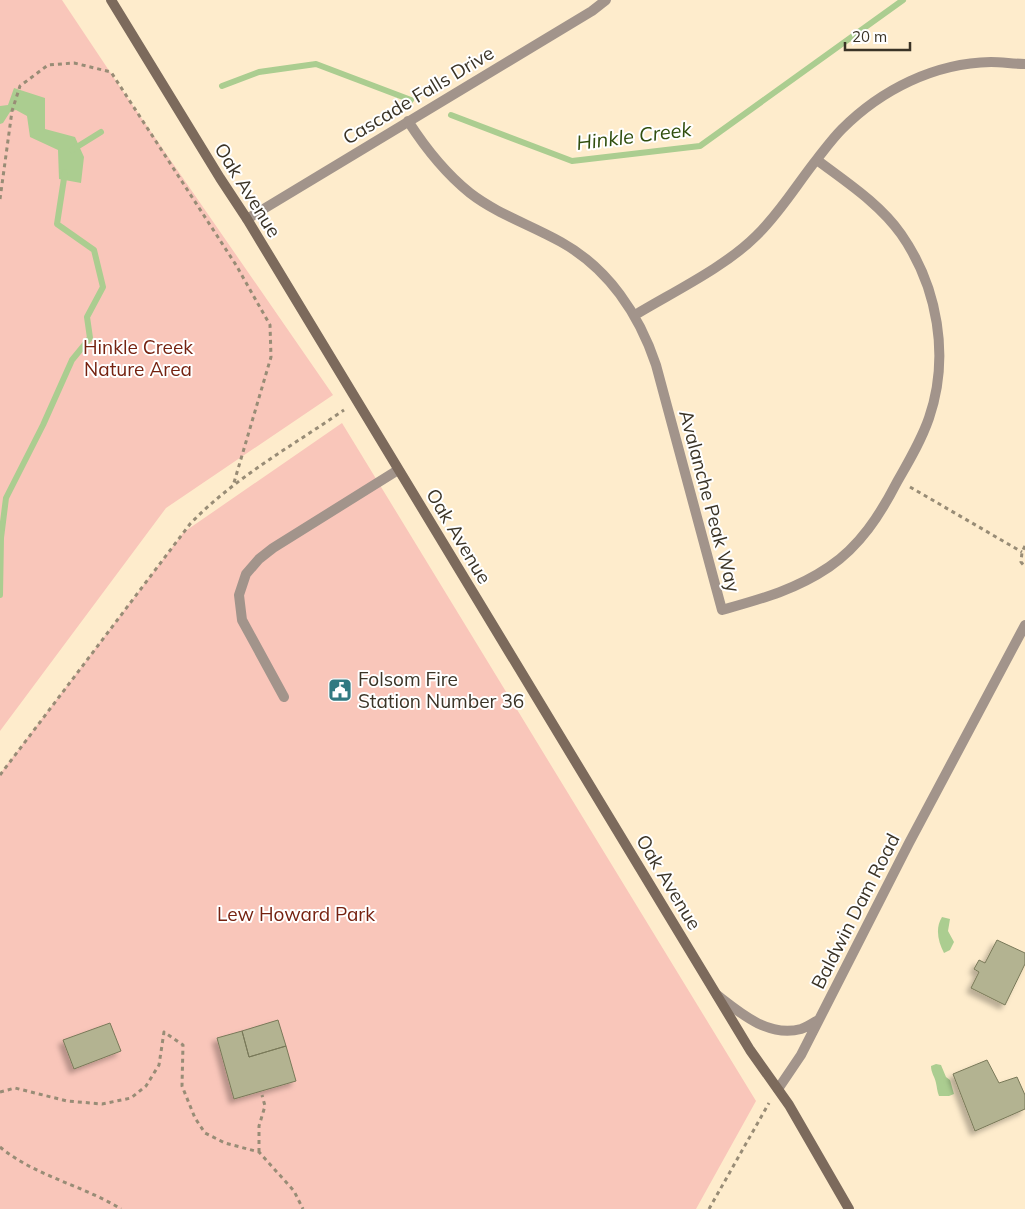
<svg xmlns="http://www.w3.org/2000/svg" width="1025" height="1209" font-family="Mulish,sans-serif">
<defs>
<filter id="shadow"><feDropShadow dx="-4.5" dy="4.5" stdDeviation="2.5" flood-color="#0004"/></filter>
</defs>
<rect width="100%" height="100%" fill="#feeccc"/>
<path fill="#f9c6ba" d="M0,0H62L122,90L333,395L166,508L0,731Z
M342,423L756,1101L696,1209H0V774L184,532Z"/>
<path fill="#abcd90" d="M14,88L45,98V129L75,137L84,157L81,183L59,179L58,150L30,137L27,116L16,110L10,112L3,123L0,124V106L8,105Z
M942,917L950,919L948,931L954,942L950,950L944,953C938,942 935,928 942,917Z
M936,1064L941,1065L946,1077L950,1080L954,1094L949,1096H939C937,1091 937,1087 936,1083C935,1077 931,1073 931,1066Z"/>
<g fill="none" stroke-linecap="round" stroke-linejoin="round">
<path stroke="#abcd90" stroke-width="6" d="M222,86L259,72L316,64L411,100
M451,115L572,161L700,146L903,0
M72,150L101,132
M0,595L1,538L6,498L43,425L72,360L90,338L87,317L103,287L94,250L57,224L65,172"/>
</g>
<path fill="#b3b391" stroke="#797959" filter="url(#shadow)" d="M997,940L1025,953V964L1005,1005L971,988L979,972L974,969L979,960L985,963Z
M278,1020L286,1046L249,1057L242,1031Z
M110,1023L121,1051L74,1069L63,1040Z
M242,1031L249,1057L286,1046L296,1081L234,1099L217,1038Z
M987,1060L999,1083L1017,1077L1025,1095V1109L975,1131L953,1074Z"/>
<g fill="none" stroke-linecap="round" stroke-linejoin="round">
<path stroke="#988c76" stroke-width="3" stroke-dasharray="4 4" stroke-linecap="butt" d="M0,199L12,111L20,86L48,65L74,63L111,72L236,265L270,325L271,357L233,486
M910,487L1022,552
M1025,546L1022,552L1021,562L1025,567
M0,775L190,524C234,478 292,446 344,410
M0,1092L15,1088L67,1101L102,1104L131,1098L146,1086L159,1065L164,1032L183,1045L182,1086L195,1118L205,1133L225,1143L259,1152L294,1191L303,1209
M0,1147C35,1176 82,1185 121,1209
M259,1152V1126L265,1106L262,1095
M709,1209L769,1103"/>
<path stroke="#a2948b" stroke-width="10" d="M284,697L242,620L239,595L246,574L259,559L273,548L398,470"/>
<path stroke="#a2948b" stroke-width="10" d="M408,121C426,149 445,173 470,193C497,214 531,225 561,242C608,268 639,314 656,365L722,610C761,599 795,590 829,567C860,546 880,515 897,482C909,461 921,441 929,418C950,357 938,287 901,234C879,203 846,182 817,160
M247,219L592,11L606,0
M635,315C673,292 725,267 756,236C780,213 797,184 817,159C825,149 833,138 842,129C881,90 934,63 991,62C1002,62 1014,64 1025,64
M717,995C740,1013 769,1038 801,1029C807,1027 813,1023 818,1020
M778,1089L801,1055L909,843L1025,625"/>
<path stroke="#7c6a5c" stroke-width="10" d="M111,0L220,178L247,219L750,1050L789,1105L849,1209"/>
</g>
<defs>
<g id="civic-square" transform="scale(1.25)"><rect x="-9" y="-9" width="18" height="18" rx="4" fill="#317981" stroke="#fff"/><path d="M-.6-6.5H3V-4.5H.6V-3L4-1V1h2V6H-6V1h2V-1L-.6-3ZM-1.2 2.5V6h2.4V2.5Z" fill="#fff"/></g>
</defs>
<g fill-rule="evenodd">
<use href="#civic-square" x="340" y="690"/>
</g>
<g text-anchor="middle" stroke-width="4" stroke-linejoin="round" paint-order="stroke">
<g font-size="19" fill="#3a3326" stroke="#fff">
<text transform="translate(418 95) rotate(-31)" y="7">Cascade Falls Drive</text>
<text transform="translate(248 190) rotate(58)" y="7">Oak Avenue</text>
<text transform="translate(710 501) rotate(75)" y="7">Avalanche Peak Way</text>
<text transform="translate(459 536) rotate(59)" y="7">Oak Avenue</text>
<text transform="translate(669 882) rotate(59)" y="7">Oak Avenue</text>
<text transform="translate(855 911) rotate(-63)" y="7">Baldwin Dam Road</text>
</g>
<g font-size="19" fill="#752210" stroke="#fff">
<text x="138" y="354">Hinkle Creek<tspan x="138" dy="22">Nature Area</tspan></text>
<text x="296" y="921">Lew Howard Park</text>
</g>
<g font-size="19" fill="#3a3326" stroke="#fff" text-anchor="start">
<text x="358" y="686">Folsom Fire<tspan x="358" dy="22">Station Number 36</tspan></text>
</g>
<g font-size="20" font-style="italic" fill="#304e0e" stroke="#fff">
<text transform="translate(634 136) rotate(-7)" y="7">Hinkle Creek</text>
</g>
</g>
<path d="M845 42v8h65v-8" fill="none" stroke="#3a3326" stroke-width="2.5"/>
<text x="852" y="42" font-size="15" fill="#3a3326" stroke="#ffffff" stroke-width="4" paint-order="stroke">20 m</text>
</svg>
